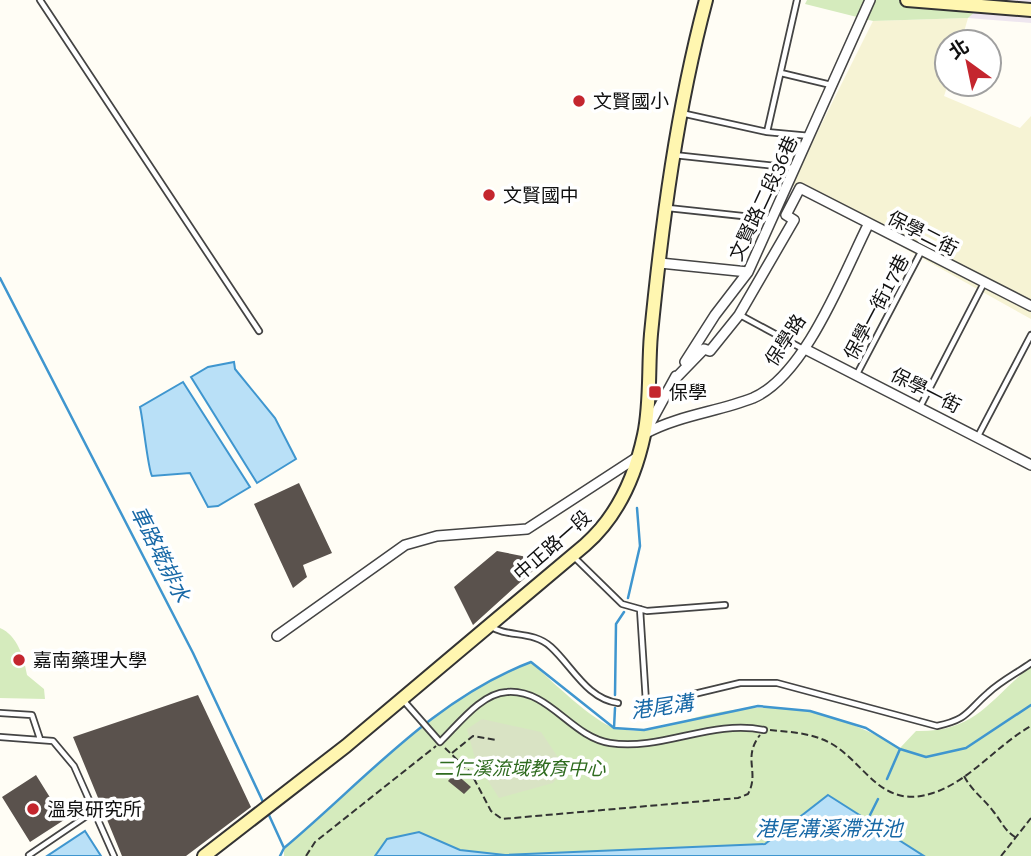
<svg xmlns="http://www.w3.org/2000/svg" width="1031" height="856" font-family="'Roboto Serif','Noto Sans TC',serif">
<rect width="100%" height="100%" fill="#fffdf5"/>
<path fill="#eee6ef" d="M989,0H1031V23L968,18Z"/>
<path fill="#f6f3d4" d="M968,18L961,42H947L948,84L944,96L1020,128L1031,116V319L791,185L873,21Z"/>
<path fill="#d5ebbd" d="M807,0H989L968,18L873,21L805,4Z
M0,628C17,635 24,657 27,675L44,689L45,699L0,698Z
M531,662C548,678 595,723 615,728C644,736 677,722 705,715C777,698 837,711 900,748L916,731C976,732 988,701 1031,666V856H284V848C363,782 433,699 531,662Z"/>
<path fill="#d9e3c4" d="M482,719L541,732L565,768L553,783L499,798L476,762L467,729Z"/>
<path fill="#b9e0f7" stroke="#3f96cf" stroke-width="2" d="M234,362L235,369L275,418L296,459L257,483L191,377L208,367Z
M183,382L250,487L218,506L208,507L190,473L152,476C148,470 143,419 140,407Z
M828,795L924,856H375L387,839L419,832L460,850L505,855L765,844Z
M85,831L101,856H47Z"/>
<g fill="none" stroke-linecap="round" stroke-linejoin="round">
<path stroke="#3f96cf" stroke-width="2.5" d="M0,278L193,653L264,804
M628,598L640,546L637,508
M615,695L616,624L624,612
M614,728L615,708
M887,779L900,749
M268,813L284,848
M867,821L878,799
M280,856L284,848C363,782 433,699 531,662L614,728L644,730L758,706L810,711L866,728L900,749L926,757L966,748L1031,705"/>
</g>
<path fill="#5a524d" d="M299,483L332,553L303,565L307,577L293,588L254,504Z
M497,551L527,557L536,568L473,625L454,587Z
M198,695L251,807L186,856H122L73,737Z
M455,773L471,787L464,794L448,781Z
M36,775L64,820L30,842L2,797Z"/>
<g fill="none" stroke-linecap="round" stroke-linejoin="round">
<g stroke="#444" stroke-width="8">
<path id="lane" d="M40,0L259,331
M781,73L831,85
M681,113L767,132L810,136
M767,132L797,0
M674,155L794,168
M668,208L770,219
M740,315L803,349
M857,374L921,252
M920,407L984,283
M978,436L1031,335
M575,558L622,604L647,611L725,605
M640,609L646,702
M490,626C507,638 533,630 551,647C572,666 587,699 618,703
M403,700L440,742C457,726 481,693 507,692C549,689 571,737 610,743C662,751 712,719 764,730
M669,700L740,683H777L937,726C969,719 967,711 988,693C1001,681 1017,673 1031,663
M0,713L32,715L40,739
M0,737L53,741L74,766L114,856
M29,855L94,811"/>
</g>
<g stroke="#444" stroke-width="12">
<path id="street" d="M660,263L748,272
M805,349L1031,465
M685,362L715,315L748,272L870,0
M674,380L704,349L710,351L739,315L794,220L786,215L800,188L1031,306
M647,429L676,376
M646,433C680,415 717,412 753,398C805,376 843,275 868,225
M277,636L405,545L437,536L527,529L636,458"/>
</g>
<g stroke="#333" stroke-width="16">
<path id="secondary" d="M907,0L1031,10
M204,856L346,746L585,545C618,516 635,477 644,435C651,403 648,367 651,334C662,222 677,109 706,0"/>
</g>
<path stroke="#333" stroke-width="2" stroke-dasharray="7 3.5" stroke-linecap="butt" d="M770,730C791,732 813,733 832,744C867,765 881,810 933,793C970,781 997,745 1031,726
M445,748L471,773L491,811L502,819L738,798L748,794C760,772 742,758 760,735
M452,753L473,736L496,740
M964,776C972,791 984,799 993,811C1002,822 1004,830 1015,837
M306,856L315,842L436,746
M1001,856L1031,818"/>
<use href="#lane" stroke="#fff" stroke-width="4.5"/>
<use href="#street" stroke="#fff" stroke-width="9"/>
<use href="#secondary" stroke="#fff6b0" stroke-width="12"/>
</g>
<g fill="#c4262e" stroke="#fff" stroke-width="2.5">
<circle cx="579" cy="101" r="7"/>
<circle cx="489" cy="195" r="7"/>
<rect x="648" y="385" width="14" height="14" rx="3.5"/>
<circle cx="19" cy="660" r="7"/>
<circle cx="33" cy="809" r="7"/>
</g>
<g text-anchor="middle" stroke-width="7" stroke-linejoin="round" paint-order="stroke">
<g font-size="19" fill="#111" stroke="#fff" text-anchor="start">
<text x="593" y="108">文賢國小</text>
<text x="503" y="202">文賢國中</text>
<text x="669" y="399">保學</text>
<text x="33" y="667">嘉南藥理大學</text>
<text x="47" y="816">溫泉研究所</text>
</g>
<g font-size="19" fill="#111" stroke="#fff">
<text transform="translate(763 198) rotate(-65)" y="7">文賢路二段36巷</text>
<text transform="translate(923 233) rotate(27)" y="7">保學二街</text>
<text transform="translate(876 307) rotate(-62)" y="7">保學一街17巷</text>
<text transform="translate(785 340) rotate(-57)" y="7">保學路</text>
<text transform="translate(926 390) rotate(27)" y="7">保學一街</text>
<text transform="translate(552 545) rotate(-41)" y="7">中正路一段</text>
</g>
<g font-size="19" font-style="italic" fill="#2f6b1f" stroke="#fff">
<text x="520" y="775">二仁溪流域教育中心</text>
</g>
<g font-size="21" font-style="italic" fill="#1768a6" stroke="#fff">
<text transform="translate(160 554) rotate(63)" y="7">車路墘排水</text>
<text transform="translate(662 707) rotate(-8)" y="7">港尾溝</text>
<text x="829" y="836">港尾溝溪滯洪池</text>
</g>
</g>
<g transform="translate(968 63) rotate(327)"><circle r="33" fill="#ffffff" stroke="#a0a0a0" stroke-width="2"/>
<path d="M0-5L12 26L0 18L-12 26Z" fill="#c4262e"/>
<text y="-10" font-size="19" font-weight="bold" text-anchor="middle" fill="#111111">北</text>
</g>
</svg>
